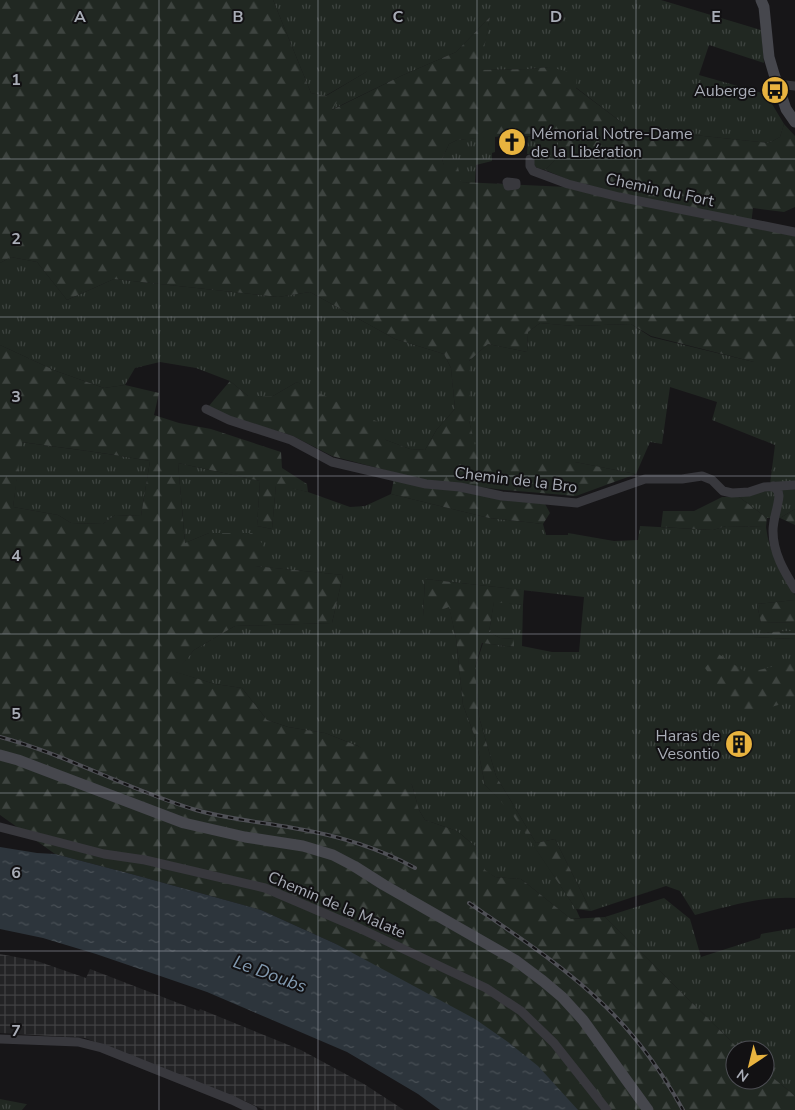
<svg xmlns="http://www.w3.org/2000/svg" width="795" height="1110" font-family="'Nunito Sans',sans-serif">
<defs>
<pattern id="industrial-grid" width="8" height="8" patternUnits="userSpaceOnUse" patternTransform="scale(1.25)"><rect width="8" height="8" fill="#232325"/><path d="M0 4h8M4 0v8" fill="none" stroke="#404042"/></pattern>
<pattern id="grass-tufts" width="24" height="20" patternUnits="userSpaceOnUse" patternTransform="scale(1.25)"><rect width="24" height="20" fill="#212822"/><path d="M3 7l-1-3M5 7V3M7 7l1-3M15 17l-1-3M17 17v-4M19 17l1-3" fill="none" stroke="#3e4440"/></pattern>
<pattern id="forest-firs" width="22" height="20" patternUnits="userSpaceOnUse" patternTransform="scale(1.25)"><rect width="22" height="20" fill="#212822"/><path d="M5 1l3.5 6h-7zM16 11l3.5 6h-7z" fill="#3e4440"/></pattern>
<pattern id="water-ripples" width="26" height="14" patternUnits="userSpaceOnUse" patternTransform="scale(1.25)"><rect width="26" height="14" fill="#2d353c"/><path d="M2 4q2-2 4 0t4 0M15 11q2-2 4 0t4 0" fill="none" stroke="#495056"/></pattern>
</defs>
<rect width="100%" height="100%" fill="#171618"/>
<path fill="url(#industrial-grid)" d="M0,954L37,961L86,978L90,969L199,1011L200,1009L301,1050L364,1084L404,1110H264L245,1101L85,1038L0,1033Z"/>
<path fill="url(#grass-tufts)" d="M273,0H661L761,30L764,63L709,45L699,75L766,94L784,124L780,137L769,143L629,128L549,67L529,69L479,70L490,17L456,52L401,76L331,110L338,98L368,71L325,96L311,93Z
M495,136V152L492,153V161L476,165L475,183L461,182L444,166L442,159L449,144L457,140Z
M528,137H557C560,153 558,159 545,170C533,167 533,167 534,154H527Z
M11,257L37,262L67,300L114,279L278,297L310,292L395,339L444,354L451,368L455,409L437,429L425,450L410,449L386,440L297,382L273,396H248L230,381L196,368L160,362L135,368L125,385L104,388L56,371L0,345V263Z
M540,323L573,326L631,324L651,337L754,362H795V509L780,518H767L739,497L770,484L775,445L712,420L717,402L670,387L662,444L650,442L636,474L575,462H478L469,420V361L488,344L527,352L528,332Z
M21,442C64,448 107,453 150,461L141,516L115,515L103,524L71,523L58,515L13,507Z
M178,463L260,481L257,526L272,529L276,484L308,492L350,507L365,506L391,494L489,518L543,524L546,535H568V533L614,541L638,540L640,526L713,530L726,526L766,527C769,553 782,573 795,595V600L757,604L761,623L795,622V631L770,632L753,637L795,639V898C761,896 727,907 695,915L680,891L666,886L591,911L555,839L536,843L496,776L479,717L475,668L483,643L514,647V639L500,638L489,632L494,601L523,605L522,646L552,652H579L584,597L425,579L423,616L449,606L456,638L463,705L476,740L485,785L510,810L576,909L580,918L571,919L521,879L495,877L484,870L476,847L457,831L425,820L419,810L412,785L358,746L325,733L288,727L267,720L242,688L215,684L175,672L194,650L235,626L332,623L343,575L254,566L209,533L185,543Z
M664,898L690,919L701,957L760,938L761,934L795,928V1096L765,1071V1050H740L605,917Z
M0,1099L26,1104H27L22,1110H0Z"/>
<path fill="url(#forest-firs)" fill-rule="evenodd" d="M0,0H273L311,93L326,96L371,69L339,98L332,110L401,76L456,52L490,17L480,70L529,69L549,67L566,71L577,77L576,88L629,128L769,143L780,137L784,124L795,136V207L784,212L753,208L751,225L795,236V362H754L651,336L631,324L573,326L540,323L528,332L527,352L488,344L469,361V420L479,462H575L636,474L576,496L504,490L419,479L332,456L293,436L231,417L208,407L230,381L248,396H273L297,382L378,422L386,440L410,449L425,450L437,429L455,409L451,368L444,354L395,339L310,292L278,297L114,279L67,300L37,262L11,257L0,263ZM513,131L515,136L557,137C560,153 558,159 545,170L569,180L567,187L461,182L458,167L444,165L442,159L449,144L457,140L506,136L508,132Z
M0,345L56,371L104,388L125,385L159,393L154,415L179,423L211,429L281,452L282,468L307,484L308,492L276,485L272,529L257,526L260,481L178,463L185,543L209,533H252L264,545L255,566L343,575L332,623L235,626L194,650L176,672L215,684L242,688L267,720L288,727L325,733L358,746L388,761L412,785L419,810L425,820L457,831L476,847L485,870L495,877L521,879L571,919L605,917L740,1050H735V1080H765V1071L795,1096V1110H577L336,944L261,910L135,875L55,854L0,815ZM22,442C64,448 107,453 150,461L141,516L115,515L103,524L71,523L58,515L13,507Z
M394,479L544,502L550,513L543,524L489,518L391,494Z
M722,497H739L767,518L766,527L726,526L713,530L661,527L663,511H694Z
M795,509V525L780,518Z
M425,579L524,590L523,605L494,602L489,632L500,638L514,639V647L482,643L475,668L479,717L496,776L536,843L555,839L591,911L576,909L510,811L485,785L476,740L463,705L456,638L449,607L423,617Z
M795,600V622L761,623L757,604Z
M795,631V639L751,637L770,632Z
M717,653L747,673L795,661V700L738,717L705,668Z"/>
<path fill="url(#water-ripples)" d="M0,847L37,853L55,854L135,875L261,910L336,944L475,1019L508,1042L538,1066L578,1110H440L418,1094L347,1052L207,992L96,954L43,938L0,929Z"/>
<g fill="none" stroke-linecap="round" stroke-linejoin="round">
<path stroke="#38383d" stroke-width="9" d="M777,84L795,86
M530,159V166L533,171L568,184L619,197L795,232
M507,182L516,183V185L508,186Z
M206,409L229,420L291,440L332,462L426,484L460,487L502,496L577,503L645,479H682L702,476L712,480L723,491L732,493L749,492L764,487L795,485
M773,486L778,491L779,496C778,508 773,519 773,531C773,553 784,571 795,589
M0,827L104,854L145,860L265,888L361,929L486,988L521,1011L554,1043L607,1110
M0,1039L78,1042L102,1048L232,1100L253,1110"/>
<path stroke="#46474d" stroke-width="11" d="M761,0L764,7L769,57L774,74L786,109L795,122
M0,755L18,760L184,823L245,837L303,846L333,855L354,866L384,885L515,960L543,981L562,997L583,1020L648,1110"/>
<g stroke="#4f5056" stroke-width="4">
<path id="rail" d="M0,737C67,755 129,790 196,810C228,819 260,822 293,828C336,835 377,847 415,868
M469,903C516,935 565,967 606,1007C637,1037 662,1072 683,1110"/>
</g>
<use href="#rail" stroke="#121113" stroke-width="2" stroke-dasharray="5.5" stroke-linecap="butt"/>
</g>
<path fill="none" stroke="#a9adb7" stroke-width="1" stroke-opacity="0.55" d="M159,0V1110M318,0V1110M477,0V1110M636,0V1110M0,159H795M0,317H795M0,476H795M0,634H795M0,793H795M0,951H795"/>
<defs>
<g id="bus-disc" transform="scale(1.4375)"><circle r="9.5" fill="#e8b33f" stroke="#121113"/><path d="M-5-6H5V4H4V6H2V4H-2V6H-4V4H-5ZM-3.5-4V0h7V-4ZM-3.5 1.2v1.5H-2V1.2ZM2 1.2v1.5H3.5V1.2Z" fill="#111"/></g>
<g id="church-disc" transform="scale(1.4375)"><circle r="9.5" fill="#e8b33f" stroke="#121113"/><path d="M-1.2-6h2.4v3.5h3.3v2.4h-3.3V6h-2.4V-.1h-3.3v-2.4h3.3Z" fill="#111"/></g>
<g id="building-disc" transform="scale(1.4375)"><circle r="9.5" fill="#e8b33f" stroke="#121113"/><path d="M-4-6H4V6H1V3H-1V6H-4ZM-2.5-4.3h1.7v1.8h-1.7ZM.8-4.3h1.7v1.8H.8ZM-2.5-1h1.7V.8h-1.7ZM.8-1h1.7V.8H.8Z" fill="#111"/></g>
</defs>
<g fill-rule="evenodd">
<use href="#bus-disc" x="775" y="90"/>
<use href="#church-disc" x="512" y="142"/>
<use href="#building-disc" x="739" y="744"/>
</g>
<g text-anchor="middle" stroke-width="4" stroke-linejoin="round" paint-order="stroke">
<g font-size="16" fill="#a9adb7" stroke="#121113" text-anchor="end">
<text x="756" y="96">Auberge</text>
<text x="531" y="139" text-anchor="start">Mémorial Notre-Dame<tspan x="531" dy="18">de la Libération</tspan></text>
<text x="720" y="741">Haras de<tspan x="720" dy="18">Vesontio</tspan></text>
</g>
<g font-size="16" fill="#a9adb7" stroke="#121113">
<text transform="translate(660 189) rotate(12)" y="6">Chemin du Fort</text>
<text transform="translate(516 479) rotate(7)" y="6">Chemin de la Bro</text>
<text transform="translate(337 904) rotate(23)" y="6">Chemin de la Malate</text>
</g>
<g font-size="18" font-style="italic" fill="#829ab0" stroke="#121113">
<text transform="translate(270 974) rotate(20)" y="6">Le Doubs</text>
</g>
</g>
<g font-size="16" text-anchor="middle" font-weight="bold" fill="#a9adb7" stroke="#121113" stroke-width="4" stroke-linejoin="round" paint-order="stroke">
<text x="80" y="22">A</text>
<text x="238" y="22">B</text>
<text x="398" y="22">C</text>
<text x="556" y="22">D</text>
<text x="716" y="22">E</text>
<text x="16" y="85">1</text>
<text x="16" y="244">2</text>
<text x="16" y="402">3</text>
<text x="16" y="561">4</text>
<text x="16" y="719">5</text>
<text x="16" y="878">6</text>
<text x="16" y="1036">7</text>
</g>
<g transform="translate(750 1065) rotate(215)"><circle r="24" fill="#121113" stroke="#4e4f55"/>
<path d="M0-4L9 19L0 12L-9 19Z" fill="#e8b33f"/>
<text y="-8" font-size="14" font-weight="bold" text-anchor="middle" fill="#a9adb7">N</text>
</g>
</svg>
